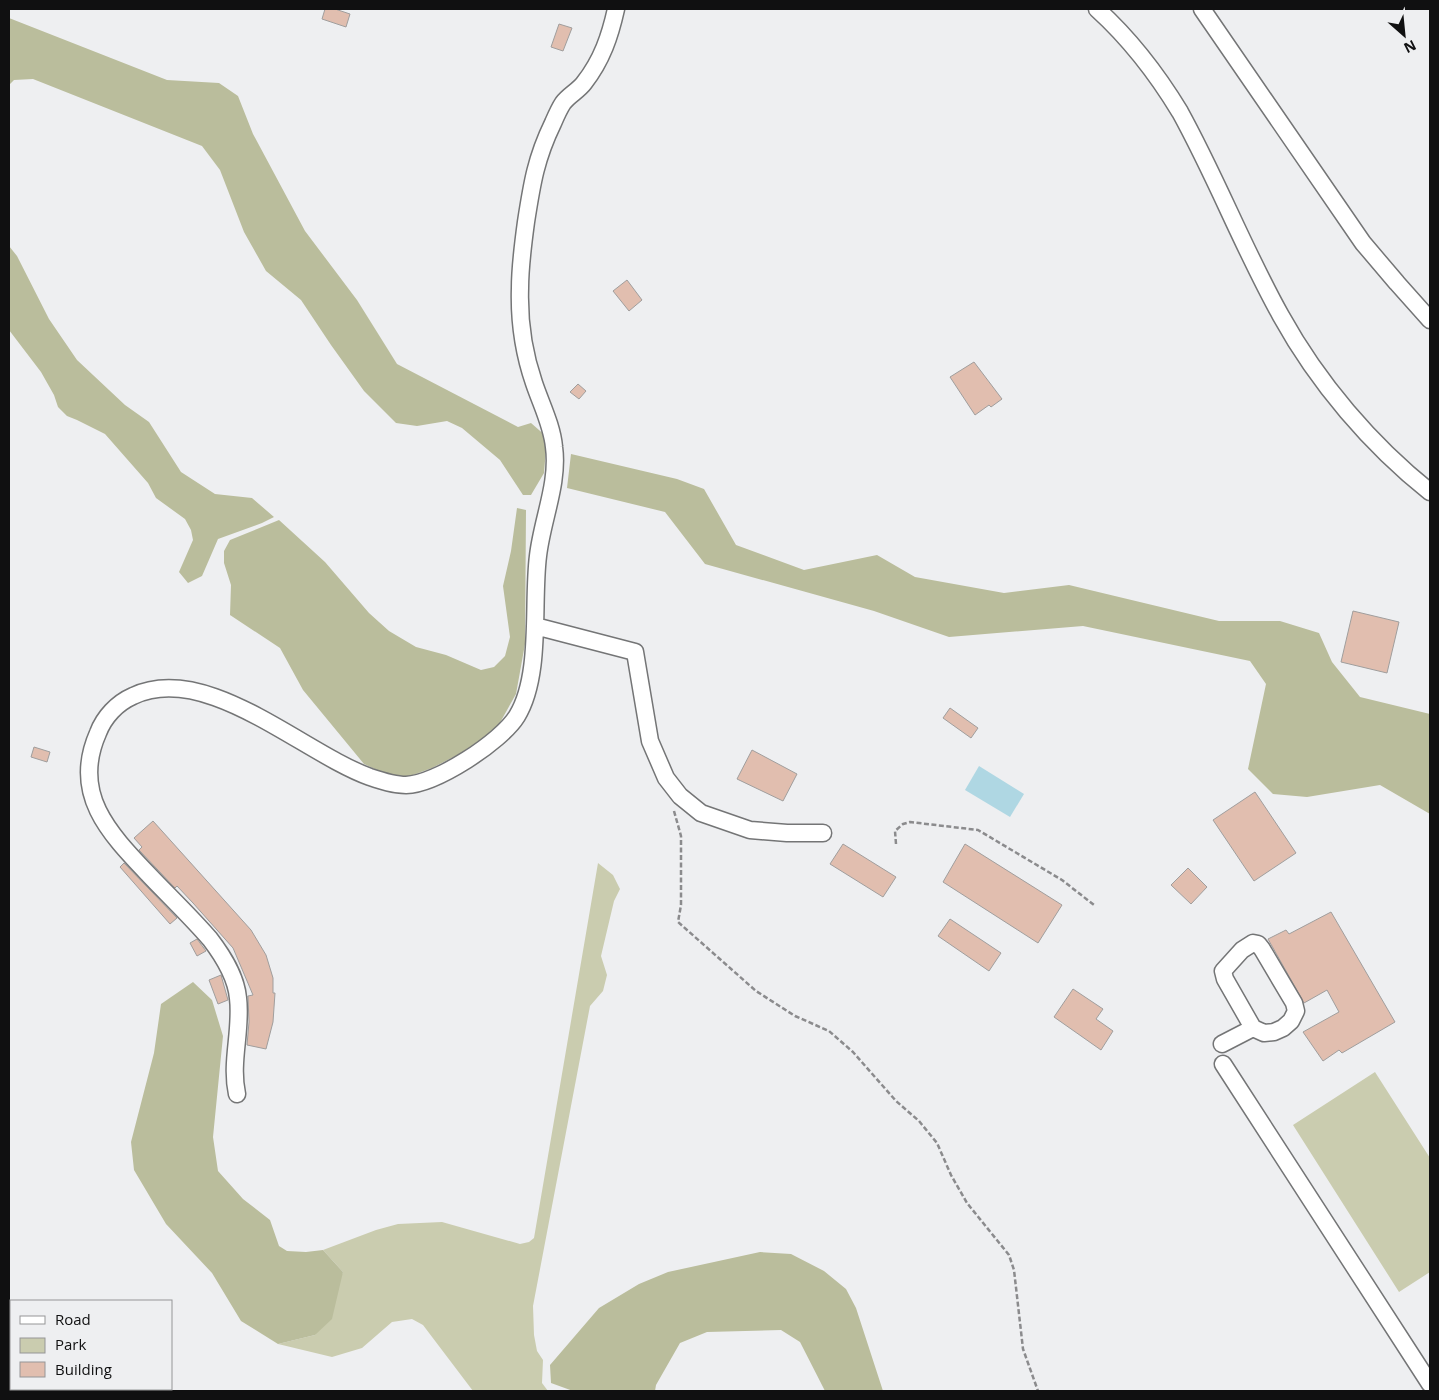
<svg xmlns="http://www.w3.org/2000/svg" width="1439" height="1400" font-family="'Open Sans',sans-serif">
<rect width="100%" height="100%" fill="#eeeff1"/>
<path fill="#caccaf" d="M598,863L613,875L620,889L614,901L601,956L607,975L603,991L590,1006L533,1306L534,1335L537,1351L543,1360L542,1383L548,1391H473L423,1325L412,1319L392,1322L362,1348L332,1357L278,1344L315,1335L343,1272L323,1250L376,1230L398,1224L442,1222L520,1244L529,1242L534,1238Z
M1375,1072L1430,1158V1272L1399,1292L1293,1125Z"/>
<path fill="#babd9c" d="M9,18L167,80L219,83L238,96L253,134L305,231L357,300L397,364L518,427L531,423L547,437L544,473L531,495H523L500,460L462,428L447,421L417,426L396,423L364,391L331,345L301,300L266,271L244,232L220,170L202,146L33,79L14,80L9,85Z
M9,246L17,256L49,319L77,360L125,405L149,422L181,472L215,494L252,498L274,517L262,523L218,539L202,576L188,583L179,572L193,540L191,530L185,519L156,498L148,483L105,434L77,420L67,416L58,407L54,395L41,372L9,330Z
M571,454L677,479L704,489L736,545L804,570L877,555L915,577L1004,593L1069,585L1219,621H1280L1319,633L1332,662L1360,697L1430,714V814L1380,785L1307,797L1273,794L1248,769L1266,684L1250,661L1083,626L949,637L874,611L705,564L665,512L567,488Z
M517,508L526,510L525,644L516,694L497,728L463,752L432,768L399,780L364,764L303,690L280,648L230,615L231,585L224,563V551L230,540L279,520L325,562L369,613L389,631L416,647L446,655L481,670L494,667L505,656L510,637L503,586L511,551Z
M193,982L212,1000L223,1036L213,1137L218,1171L243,1199L270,1220L279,1246L287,1251L306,1252L323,1250L343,1272L332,1319L315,1335L278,1344L241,1321L212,1273L166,1224L134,1170L131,1142L154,1053L161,1004Z
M760,1252L791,1254L824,1271L846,1289L856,1308L883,1391H825L800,1342L781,1330L707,1332L680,1343L656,1385L655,1391H573L551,1383L550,1365L599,1308L639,1284L668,1272Z"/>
<path fill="#afd7e3" d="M979,766L1024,794L1010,817L965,790Z"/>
<path fill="#e1beaf" stroke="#a09e9d" d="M325,9H335L350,14L346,27L322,19Z
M559,24L572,28L563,51L551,47Z
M627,280L642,300L629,311L613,291Z
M974,362L1002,399L991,407L989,405L975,415L950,377Z
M578,384L586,391L579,399L570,392Z
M1353,611L1399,622L1387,673L1341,662Z
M950,708L978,728L971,738L943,718Z
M34,747L50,752L47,762L31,757Z
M752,750L797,774L783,801L737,779Z
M1255,792L1296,853L1254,881L1213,820Z
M153,821L251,930L266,955L273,978V993H275L273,1022L266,1049L247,1045L249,1022L248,996L253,995L233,948L193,903L177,886L175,888L139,850L142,847L134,838Z
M843,844L896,877L883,897L830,864Z
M965,844L1062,905L1038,943L943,882Z
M124,863L177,918L170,924L120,867Z
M1188,868L1207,887L1191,904L1171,885Z
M1331,912L1395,1022L1342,1053L1339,1050L1323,1061L1303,1032L1339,1012L1327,990L1304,1003L1268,939L1286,930L1289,934Z
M950,919L1001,953L989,971L938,936Z
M197,939L206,951L197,956L190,943Z
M221,975L228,1000L218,1004L209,980Z
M1073,989L1103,1009L1096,1019L1113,1031L1101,1050L1054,1017Z"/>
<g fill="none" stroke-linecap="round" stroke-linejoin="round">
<g stroke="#747576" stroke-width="19">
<path id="minor" d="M1097,9C1130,39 1157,74 1180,112C1217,179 1244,250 1281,316C1318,383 1371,445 1430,492
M1202,9L1363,243L1397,283L1430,320
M535,626L635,652L650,741L666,778L680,796L701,813L750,830L787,833H823
M1253,943L1258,944L1262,949L1294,1003L1296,1011L1291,1021L1283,1028L1274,1032L1264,1033L1253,1028L1225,979L1223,971L1242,950Z
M1222,1044L1253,1028
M1223,1064L1430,1384
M237,1094C230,1062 242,1030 238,998C236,976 223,956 210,939C191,917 169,896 149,875C109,833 71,794 98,733C104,717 117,703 133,696C206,661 303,753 370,777C382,781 394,785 406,785C436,784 501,742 517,716C542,675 532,603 538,556C542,520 559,483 554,447C552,425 541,404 534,383C524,354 519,319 520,288C520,266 523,244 526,222C532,183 536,158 553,123C556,116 559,109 563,103C569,95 578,91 584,83C602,60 610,36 616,9"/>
</g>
<path stroke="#8b8b8d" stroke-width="2.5" stroke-dasharray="5 2.5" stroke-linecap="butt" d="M674,811L681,836V905L678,922L756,991L795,1016L829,1031L853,1052L896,1101L919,1121L937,1143L951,1175L967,1203L1009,1255L1014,1270L1023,1349L1038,1391
M896,844L895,831L903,824L910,822L978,830L1062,880L1094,905"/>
<use href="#minor" stroke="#fff" stroke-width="16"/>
</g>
<rect width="1439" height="1400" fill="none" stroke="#101011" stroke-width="20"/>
<rect x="10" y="1300" width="162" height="90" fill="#eeeff1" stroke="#959697"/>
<rect x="20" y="1316" width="25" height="8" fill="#ffffff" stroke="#959697"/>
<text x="55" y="1325" font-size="15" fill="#101011">Road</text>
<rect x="20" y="1338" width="25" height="15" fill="#caccaf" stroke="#959697"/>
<text x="55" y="1350" font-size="15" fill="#101011">Park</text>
<rect x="20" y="1362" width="25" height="15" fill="#e1beaf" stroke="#959697"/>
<text x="55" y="1375" font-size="15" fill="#101011">Building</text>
<g transform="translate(1404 35) rotate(153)" stroke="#eeeff1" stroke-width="4" paint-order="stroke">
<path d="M0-4L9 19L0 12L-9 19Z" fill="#101011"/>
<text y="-8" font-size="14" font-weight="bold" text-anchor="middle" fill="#101011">N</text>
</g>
</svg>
